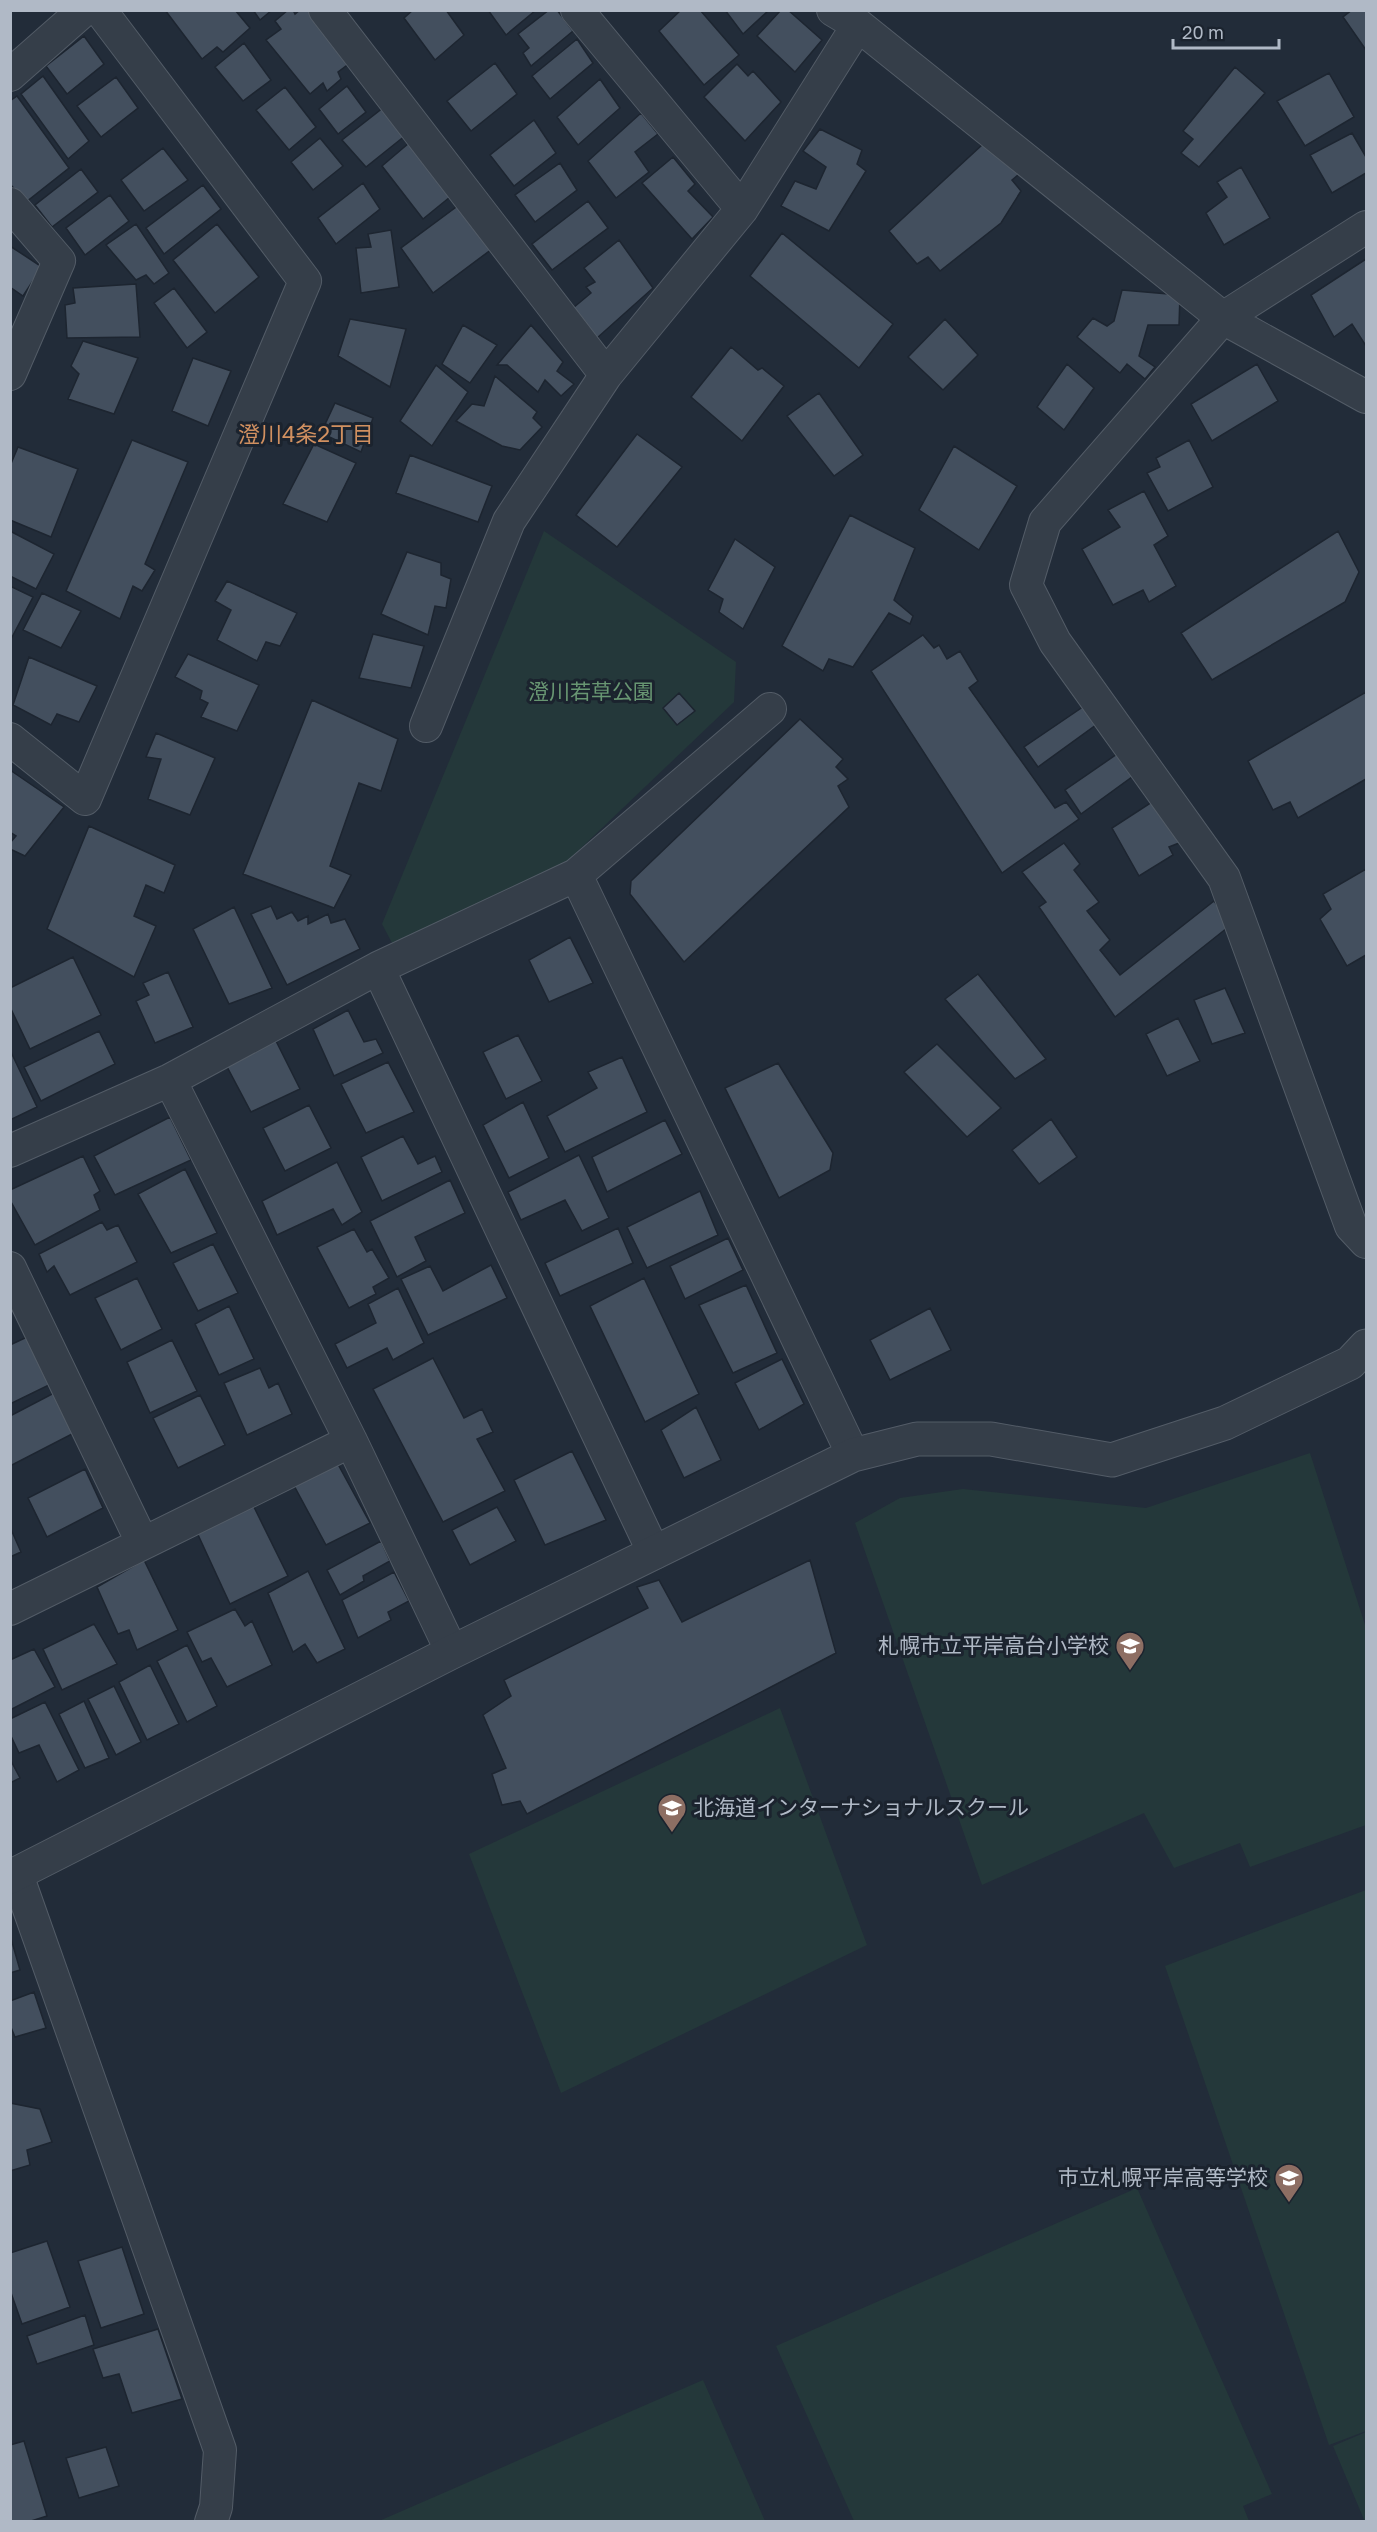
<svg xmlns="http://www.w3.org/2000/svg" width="1377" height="2532" font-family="'Golos Text','Noto Sans JP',sans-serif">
<rect width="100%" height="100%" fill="#222c39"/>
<path fill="#24383a" d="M544,531L736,662L734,702L558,870L392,943L382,924Z
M1310,1453L1366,1628V1825L1250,1867L1240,1843L1174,1868L1144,1813L982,1885L855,1523L900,1498L963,1489L1146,1508Z
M780,1708L867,1945L561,2093L469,1854Z
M1366,1890V2431L1329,2445L1165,1966Z
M1137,2188L1272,2494L1243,2506L1249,2521H854L776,2346Z
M703,2380L765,2521H379Z
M1366,2432V2521L1365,2522L1333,2446Z"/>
<path fill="#434f5e" stroke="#1d2530" stroke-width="1.5" d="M165,10H235L250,28L223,52L217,47L202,59Z
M253,10H272L260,20Z
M288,10H293L295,14L300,10H322L358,57L338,72L341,79L327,91L323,83L310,94L266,40L281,29L275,21Z
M413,10H446L464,35L435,60L404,18Z
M488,10H536L506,35Z
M549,10H557L573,31L531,66L523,53L529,48L518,34Z
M681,10H700L739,55L704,85L659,31Z
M725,10H769L743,34Z
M781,10H788L822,40L795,72L757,36Z
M1352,10H1366V50L1343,17Z
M84,36L104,64L67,94L46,66Z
M577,39L593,63L550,99L532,76Z
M244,43L271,80L243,101L215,67Z
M495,63L517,94L471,131L447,101Z
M737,64L748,76L753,71L781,102L745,141L704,97Z
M1235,67L1265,93L1199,167L1181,153L1193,139L1183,131Z
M1329,73L1354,117L1305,146L1277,101Z
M43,76L89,141L68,159L21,94Z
M116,77L138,108L101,137L77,106Z
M600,79L620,108L578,145L557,117Z
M347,86L366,112L338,134L319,109Z
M285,87L316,127L289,150L256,110Z
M17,96L69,168L26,202L10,184V101Z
M388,104L411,131L366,167L342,140Z
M641,113L658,134L635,152L649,172L616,198L588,161Z
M534,120L556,153L514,186L490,155Z
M820,129L862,150L857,164L866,171L829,231L781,206L795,181L816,189L826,167L803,151Z
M1352,133L1366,157V173L1332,193L1310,155Z
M320,138L343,166L313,190L291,162Z
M409,143L450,197L423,219L382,166Z
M982,145L1001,148L1023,171L1012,180L1021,191L1001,223L940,271L928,257L917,264L889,231Z
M163,148L188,180L144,211L121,180Z
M673,157L695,184L688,191L713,217L692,239L642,183Z
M560,163L577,190L535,222L515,195Z
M1241,167L1270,218L1224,245L1206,213L1227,197L1217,182Z
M81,169L98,192L52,227L35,205Z
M363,183L380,209L336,244L318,218Z
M203,185L221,209L164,254L146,228Z
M110,195L129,221L85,255L66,228Z
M588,201L608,228L552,270L532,244Z
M463,202L496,246L433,293L401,248Z
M136,224L169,273L154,284L146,275L136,280L106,245Z
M217,224L259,277L215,313L173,260Z
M391,230L399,287L361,293L356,248L371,247L368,234Z
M782,233L893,324L859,368L750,276Z
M619,240L653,288L597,338L573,308L591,293L586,287L595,282L584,268Z
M10,246L42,267L23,296L10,287Z
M1366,259V346L1352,324L1334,337L1311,295Z
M136,284L140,337L67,338L65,305L75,303L73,288Z
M174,288L207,332L187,348L154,303Z
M1122,290L1180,295L1179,325H1148L1139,356L1155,367L1145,379L1127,364L1120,373L1077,337L1093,318L1107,326L1114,321Z
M350,319L406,329L390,387L338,356Z
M945,319L978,355L943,390L908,357Z
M463,325L497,345L470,383L442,364Z
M531,325L563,362L557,371L574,384L561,396L545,380L538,392L507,365H497Z
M83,341L138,358L114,414L68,399L79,374L71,366Z
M731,347L758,370L762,368L784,386L742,441L691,397Z
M193,358L231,371L208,426L172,411Z
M1067,364L1094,388L1064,430L1037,407Z
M1257,364L1278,401L1212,441L1191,404Z
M436,365L468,392L432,446L400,421Z
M495,376L537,412L533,418L542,427L520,450L502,446L456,421L472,404L484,406Z
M819,393L863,455L834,476L787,416Z
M335,403L373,418L361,452L321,433Z
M637,434L682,467L617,547L576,515Z
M132,440L188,462L145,564L155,570L142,591L133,586L120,619L66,591Z
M1189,440L1213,487L1168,511L1147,473L1160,467L1156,458Z
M314,444L356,463L327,522L283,504Z
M954,446L1017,486L979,550L919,510Z
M18,447L78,469L51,537L10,520V466Z
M410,455L492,486L478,522L396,493Z
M1144,491L1168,536L1154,545L1176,586L1149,602L1143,590L1113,605L1082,549L1120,527L1108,510Z
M850,515L915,548L894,600L913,616L910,624L889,613L853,667L829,659L823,671L782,646Z
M10,531L54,554L36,589L10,576Z
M1338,531L1359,572L1345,602L1212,680L1181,633Z
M735,539L775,567L743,629L719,612L723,599L708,590Z
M407,552L441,563V575L451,579L446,608L435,606L428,635L381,614Z
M227,581L297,613L280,646L266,642L257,661L217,640L231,610L215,601Z
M10,586L33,597L10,641Z
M42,593L81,611L61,648L23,630Z
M373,634L424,646L411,688L359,678Z
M923,635L934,648L939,645L947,659L960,651L978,681L969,688L1055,808L1066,802L1079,819L1002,873L871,671Z
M188,654L259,685L237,731L201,717L208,703L200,699L202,691L175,677Z
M29,657L97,686L79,722L57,714L51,725L13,705Z
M1366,692V779L1298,818L1290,802L1273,810L1248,761Z
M679,693L695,711L677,725L663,708Z
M1099,696L1111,714L1038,767L1024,747Z
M312,700L398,739L381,791L359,783L330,866L351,875L334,908L243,874Z
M800,719L843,759L836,767L848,779L838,786L849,807L684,962L630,894L631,881Z
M156,733L215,758L190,815L148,799L161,759L146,757Z
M1133,743L1147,766L1081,814L1065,790Z
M10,770L64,807L25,856L10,849V843L16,836L10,832Z
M1155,800L1179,843L1169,847L1173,855L1139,876L1112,828Z
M89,826L175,865L164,893L146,885L134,916L156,926L134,977L47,929Z
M1064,843L1080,864L1074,870L1099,902L1087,911L1110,940L1100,950L1120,975L1214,901L1232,924L1115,1017L1039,907L1046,902L1022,872Z
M1366,869V955L1347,966L1320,919L1331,909L1323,894Z
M271,906L277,919L292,912L298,921L308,916V924L328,914L331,923L345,919L360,949L287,985L251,914Z
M234,907L272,988L229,1004L193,929Z
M570,937L593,983L549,1002L529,960Z
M73,957L101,1015L30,1049L10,1007V988Z
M168,972L193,1027L155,1043L136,1001L149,995L143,983Z
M978,974L1046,1059L1015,1079L945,999Z
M1225,988L1245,1033L1212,1044L1194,1000Z
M348,1010L364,1042L376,1039L383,1053L334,1076L313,1029Z
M1178,1018L1200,1061L1167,1076L1146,1034Z
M99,1031L115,1064L41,1101L24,1067Z
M518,1035L542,1081L506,1099L483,1052Z
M274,1037L300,1089L251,1112L224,1061Z
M937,1044L1001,1108L967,1137L904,1072Z
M10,1050L37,1107L10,1120Z
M622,1057L647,1112L565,1152L547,1116L597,1088L588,1072Z
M388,1062L414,1112L366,1133L341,1084Z
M778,1063L833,1153L830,1170L779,1198L725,1088Z
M523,1102L549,1158L509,1178L483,1125Z
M309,1105L331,1148L285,1171L263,1128Z
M170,1117L191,1160L115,1195L94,1156Z
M1051,1119L1077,1157L1039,1184L1012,1150Z
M665,1120L682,1154L607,1192L592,1157Z
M403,1136L418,1164L435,1156L442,1172L382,1201L361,1157Z
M579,1155L609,1218L582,1231L565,1200L521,1220L508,1192Z
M83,1156L100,1191L94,1195L100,1210L35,1245L10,1200V1190Z
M337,1162L362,1212L342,1225L333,1209L277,1235L262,1201Z
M185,1169L217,1233L171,1253L138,1194Z
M450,1180L465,1213L415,1237L426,1261L397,1277L370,1221Z
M700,1191L718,1235L647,1268L627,1227Z
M102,1222L107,1230L118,1225L137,1262L70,1295L54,1266L47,1272L39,1254Z
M618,1228L633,1263L560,1296L545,1263Z
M354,1229L367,1252L372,1249L389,1278L373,1287L376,1294L349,1308L317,1247Z
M728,1238L743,1270L685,1299L670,1266Z
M213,1244L238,1293L198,1311L173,1263Z
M491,1265L507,1298L428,1335L401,1279L430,1266L443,1291Z
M137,1278L162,1329L121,1350L95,1298Z
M644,1278L699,1394L645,1422L590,1306Z
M746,1285L777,1353L733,1373L699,1305Z
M398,1288L424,1343L393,1360L387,1348L347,1368L335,1344L376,1323L368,1304Z
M229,1306L254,1359L219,1375L195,1324Z
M930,1308L951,1350L890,1380L870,1340Z
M27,1337L49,1385L10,1404V1345Z
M172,1340L197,1391L150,1413L127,1362Z
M433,1358L464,1418L482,1409L493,1432L477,1439L505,1491L443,1522L373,1389Z
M782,1359L804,1404L759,1430L735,1383Z
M260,1368L269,1388L278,1383L292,1414L247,1435L224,1383Z
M54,1393L74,1433L10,1466V1416Z
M200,1395L225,1445L178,1468L153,1418Z
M696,1407L721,1460L684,1478L661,1430Z
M572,1451L606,1520L545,1545L514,1480Z
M334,1457L370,1523L326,1545L291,1480Z
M85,1469L103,1508L47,1537L28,1498Z
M249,1497L288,1576L230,1604L194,1526Z
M497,1507L516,1541L470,1565L452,1530Z
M10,1527L21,1552L10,1557Z
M381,1541L390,1561L363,1576L364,1581L340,1595L327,1570Z
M144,1560L178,1630L137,1650L129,1630L118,1634L97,1587Z
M810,1560L836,1653L527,1814L520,1801L502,1805L492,1774L506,1768L483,1715L511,1696L504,1680L648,1608L637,1587L659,1580L682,1622Z
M308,1571L345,1649L317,1663L305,1644L293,1652L268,1593Z
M394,1572L409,1601L388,1612L391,1620L358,1638L342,1600Z
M235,1609L245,1626L252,1621L272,1665L227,1687L211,1658L202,1662L187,1632Z
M94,1624L117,1664L62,1690L43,1649Z
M187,1645L217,1706L187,1722L157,1661Z
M34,1649L55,1687L10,1710V1660Z
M150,1665L179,1724L147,1740L119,1682Z
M114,1686L141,1742L116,1755L88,1699Z
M84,1701L109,1758L85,1768L59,1714Z
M45,1702L79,1770L57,1782L39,1745L19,1753L10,1734V1719Z
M10,1759L20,1778L10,1783Z
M10,1935L20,1970L10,1973Z
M34,1992L46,2028L15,2037L10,2025V2001Z
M10,2103L40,2109L52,2142L27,2150L30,2165L10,2171Z
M47,2241L70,2307L22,2324L10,2290V2253Z
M122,2247L144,2314L101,2328L78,2261Z
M85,2315L94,2345L37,2364L27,2336Z
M158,2329L182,2399L132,2413L119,2374L103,2378L93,2349Z
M24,2441L47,2516L28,2522H10V2445Z
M106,2447L119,2486L79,2498L66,2458Z"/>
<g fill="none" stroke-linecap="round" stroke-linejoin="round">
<g stroke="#535c67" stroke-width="34">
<path id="minor" d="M325,10L606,375
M577,10L742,209
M833,10L858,25L1223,318L1366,397
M10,75L84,10
M10,204L59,261L10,374
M1366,227L1223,318L1045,522L1026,585L1055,642L1224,878L1351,1226L1366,1242
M426,726L509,521L606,375L742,209L858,25
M10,739L85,799L305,281L100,10
M576,875L853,1455
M378,968L654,1553
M170,1080L351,1441L452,1652
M10,1151L170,1080L378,968L576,875L770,709
M10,1268L142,1542
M10,1609L351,1441
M17,1875L220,2450L216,2507L211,2522"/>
</g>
<g stroke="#535c67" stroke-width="35">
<path id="tertiary" d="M10,1877L452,1652L853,1455L917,1439H991L1112,1460L1225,1423L1350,1363L1366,1346"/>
</g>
<use href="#minor" stroke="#353e49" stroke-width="32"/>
<use href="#tertiary" stroke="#353e49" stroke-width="33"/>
</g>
<defs>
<g id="school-pin" transform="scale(1.5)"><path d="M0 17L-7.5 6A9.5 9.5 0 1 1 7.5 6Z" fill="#8d6e63" stroke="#1b232e"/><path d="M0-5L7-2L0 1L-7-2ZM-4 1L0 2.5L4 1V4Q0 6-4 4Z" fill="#fff"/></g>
</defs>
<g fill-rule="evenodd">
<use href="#school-pin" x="1130" y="1646"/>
<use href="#school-pin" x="672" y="1808"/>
<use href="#school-pin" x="1289" y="2178"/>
</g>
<g text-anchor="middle" stroke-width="6" stroke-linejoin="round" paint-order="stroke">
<g font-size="21" fill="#689672" stroke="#1b232e">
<text x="591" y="699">澄川若草公園</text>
</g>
<g font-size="21" fill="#b0b9c6" stroke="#1b232e" text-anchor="end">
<text x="1109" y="1653">札幌市立平岸高台小学校</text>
<text x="693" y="1815" text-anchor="start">北海道インターナショナルスクール</text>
<text x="1268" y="2185">市立札幌平岸高等学校</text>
</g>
<g font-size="22" fill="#d19060" stroke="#1b232e">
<text x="306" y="442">澄川4条2丁目</text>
</g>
</g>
<rect width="1377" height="2532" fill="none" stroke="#b0b9c6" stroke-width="24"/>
<path d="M1173 39v9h106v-9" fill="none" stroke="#b0b9c6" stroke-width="3"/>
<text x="1182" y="39" font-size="18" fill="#b0b9c6" stroke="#1b232e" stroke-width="4.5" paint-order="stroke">20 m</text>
</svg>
